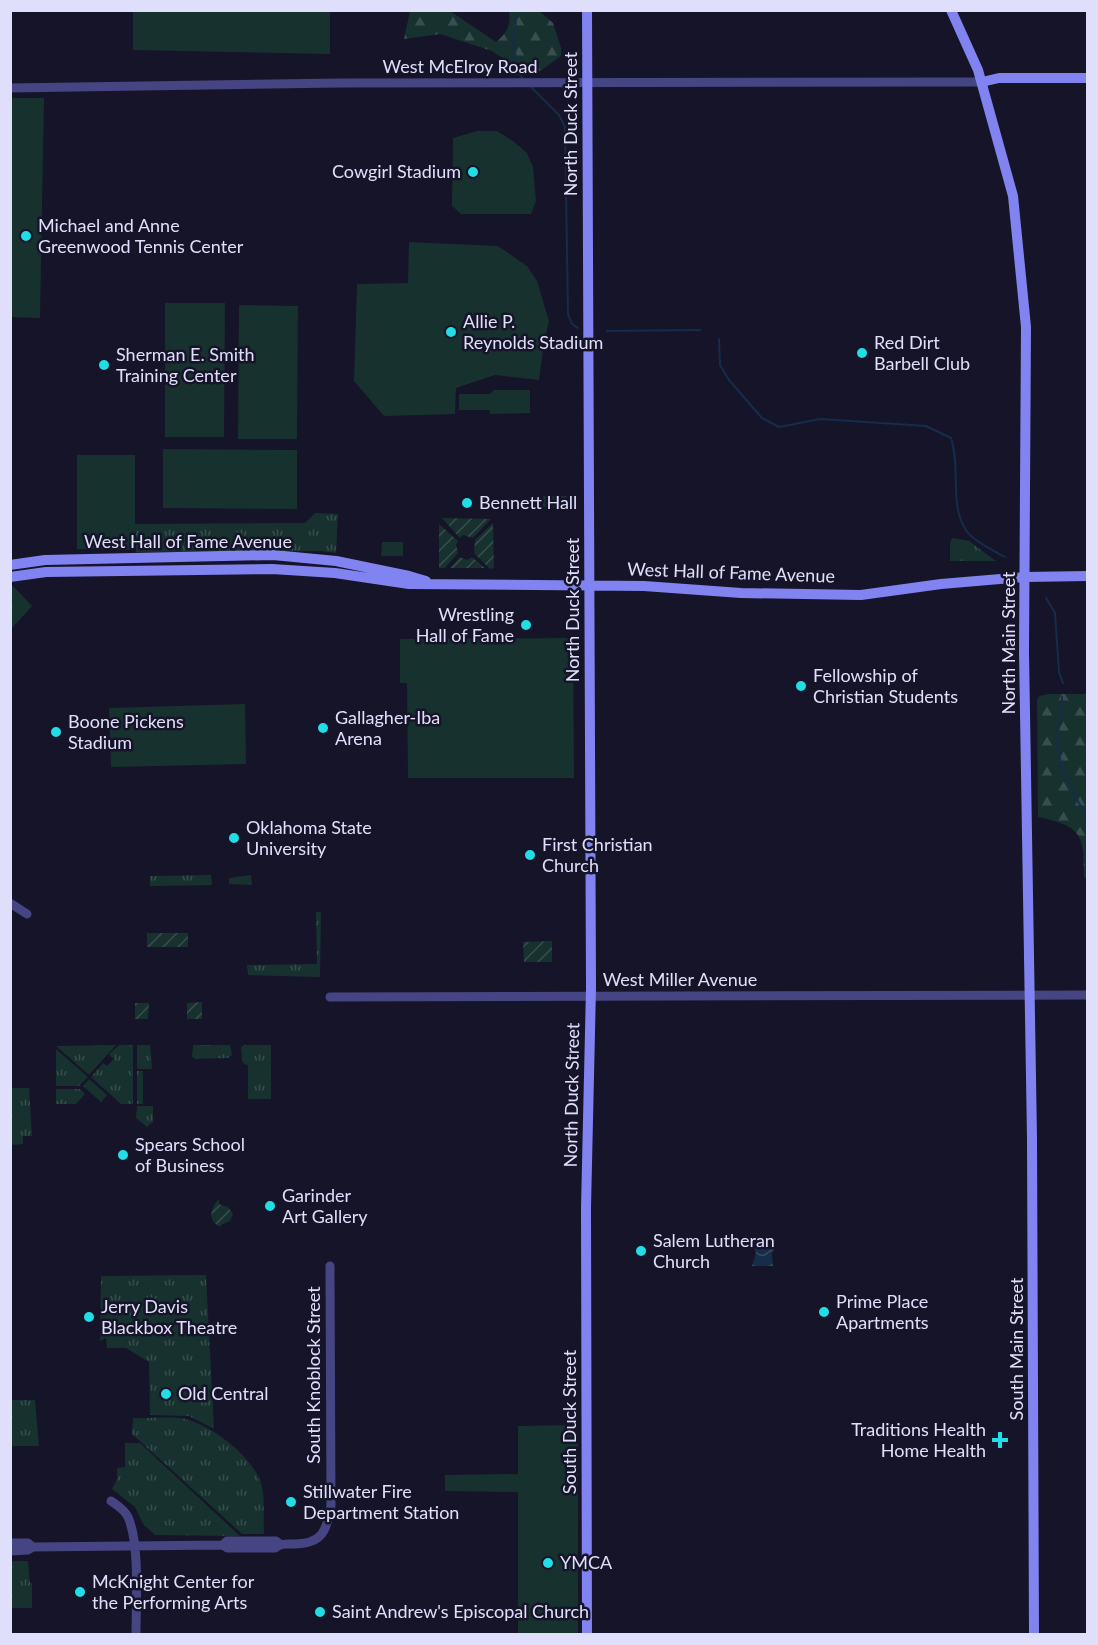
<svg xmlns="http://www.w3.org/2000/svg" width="1098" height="1645" font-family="Lato,sans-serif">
<defs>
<pattern id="grass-tufts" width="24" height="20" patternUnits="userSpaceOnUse" patternTransform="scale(1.5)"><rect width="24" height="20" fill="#17312f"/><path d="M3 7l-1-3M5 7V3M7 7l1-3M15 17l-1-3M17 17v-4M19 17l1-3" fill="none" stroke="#384e4e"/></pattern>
<pattern id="forest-firs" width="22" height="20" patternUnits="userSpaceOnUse" patternTransform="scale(1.5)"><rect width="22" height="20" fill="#17312f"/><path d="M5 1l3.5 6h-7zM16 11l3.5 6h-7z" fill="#384e4e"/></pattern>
<pattern id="garden-furrows" width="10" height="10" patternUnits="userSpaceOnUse" patternTransform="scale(1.5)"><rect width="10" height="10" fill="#17312f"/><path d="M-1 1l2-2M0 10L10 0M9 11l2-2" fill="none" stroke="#384e4e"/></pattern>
<pattern id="water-waves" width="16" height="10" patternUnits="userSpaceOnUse" patternTransform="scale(1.5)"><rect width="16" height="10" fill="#152d4a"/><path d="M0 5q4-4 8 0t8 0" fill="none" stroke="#374b65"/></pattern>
</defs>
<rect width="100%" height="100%" fill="#161428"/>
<path fill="url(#grass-tufts)" d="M315,513L338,514L336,553L322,551L136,552L135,524L305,523Z
M952,538L969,541L996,561H950V544Z
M11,586H13L32,606L11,629Z
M211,875L212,885L150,886V876Z
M251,875L252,885L229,884V878Z
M316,912H321L320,977L248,975L247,965L317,964Z
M116,1045L89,1075L56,1046Z
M119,1045H133V1104H121L91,1077L103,1063L107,1066L114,1059L109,1054Z
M137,1045H150L152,1069H137Z
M193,1045H230L232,1055L228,1058L195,1059L192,1056Z
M244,1045H271V1099H248V1065L244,1064L242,1061L241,1047Z
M56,1049L88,1077L79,1086H56Z
M137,1071H143V1104H137Z
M89,1079L107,1095L101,1102L83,1086Z
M10,1088H29L32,1136H23V1144L11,1145Z
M56,1089H80L85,1094L76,1104H56Z
M137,1106H153V1122L147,1127L136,1118Z
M206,1275L214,1429L189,1416L150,1415L149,1362L126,1348H107L106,1338L100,1341L101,1276Z
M11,1400H35L39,1446H11Z
M133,1418C148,1419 175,1415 189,1420C215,1428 256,1459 262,1487C265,1502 263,1519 264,1534H242L132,1434Z
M125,1443H140L240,1536L155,1535L143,1524L135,1507L112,1489L117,1479V1468L125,1467Z
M11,1561H28L30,1583H32V1608H11Z"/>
<path fill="url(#forest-firs)" d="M410,11H450L496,42C507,33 511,25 509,11H539L553,23L561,48V56L536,74L513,75L510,63L492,51L440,34L404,39Z
M1049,694H1087V880L1084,877C1083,851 1087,830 1057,822C1051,820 1045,818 1038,817L1037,700L1039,696Z"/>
<path fill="url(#garden-furrows)" d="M442,518L491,519L473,538L463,535L460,538Z
M493,523L494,568L490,569L474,553L475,540Z
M439,524L458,541L456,545L458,553L445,568H439Z
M460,557L467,560L472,557L485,568H450Z
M147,933H188V947H147Z
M552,941V962H524L523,942Z
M202,1002V1019H187V1003Z
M135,1003H149L148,1019H135Z
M219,1199V1204L228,1207L233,1214L230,1221L221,1225V1227C207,1222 210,1208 219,1199Z"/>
<path fill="#17312f" d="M133,11H330V54L133,50Z
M11,98H44L40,318L11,317Z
M477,131H497L513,141L527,153L533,167L536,201L531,214H461L452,206L453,138Z
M409,242L498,246L527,266L537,281L549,321L544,343L539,380L495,375L456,388L455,414L384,416L354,381L357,284L408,283Z
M165,303H225L224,437H165Z
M239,305L298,306L297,439H238Z
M494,390H530V413L490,414V410H459V394H490Z
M163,449L297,450V509L163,508Z
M77,455H135V550L77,549Z
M543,496H567L566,508L543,507Z
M382,542H403V556H381Z
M573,638L574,778H408L407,683H400V639Z
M245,704L246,764L111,767L109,708Z
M572,1425L578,1435V1634H518V1492L445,1491V1475L518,1474V1426Z"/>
<path fill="url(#water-waves)" d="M752,1242L755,1246L776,1244L772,1254L773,1266H752L756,1253Z"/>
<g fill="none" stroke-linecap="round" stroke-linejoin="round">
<path stroke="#152d4a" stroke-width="2" d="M517,10C515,27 511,68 524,80
M530,86L559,115L565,127L568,314L572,324L578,328
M607,331L700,330
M719,339L720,365L729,380L762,418L779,427L820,419L926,426L951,438C961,468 949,505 966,530C974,542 993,550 1005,557
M1046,598L1055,613L1059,672L1063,683
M1062,697C1061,711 1058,726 1058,739C1057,768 1073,795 1088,817"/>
<path stroke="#444582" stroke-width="9" d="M10,88L339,83L982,82
M10,903L27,914
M330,997L1088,995
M111,1501C117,1505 124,1509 128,1517C140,1544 136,1603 136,1634
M10,1543H28L33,1547
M223,1545L227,1548H275C281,1543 286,1544 294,1544C322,1544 327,1531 331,1505L330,1266
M10,1551L28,1550L33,1547L223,1545L227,1541H276L280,1544"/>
<path stroke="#8184f0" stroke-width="10" d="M587,10L591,988L586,1208L587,1634
M951,10L978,70L1013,196L1026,327L1024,652L1032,1138L1034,1634
M982,82L999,78H1088
M10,565L45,560L273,555L336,561L409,576L426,581
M10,577L46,572L272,569L335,573L409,584L644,586L741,593L861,595L941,584L1025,577L1088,576"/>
</g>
<g fill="#21dde5" stroke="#161428" stroke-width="2">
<circle cx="473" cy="172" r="6"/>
<circle cx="26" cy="236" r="6"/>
<circle cx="451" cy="332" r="6"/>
<circle cx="862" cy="353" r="6"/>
<circle cx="104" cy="365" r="6"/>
<circle cx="467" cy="503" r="6"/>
<circle cx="526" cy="625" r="6"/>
<circle cx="801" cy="686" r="6"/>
<circle cx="323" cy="728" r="6"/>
<circle cx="56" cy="732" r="6"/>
<circle cx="234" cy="838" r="6"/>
<circle cx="530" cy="855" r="6"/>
<circle cx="123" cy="1155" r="6"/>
<circle cx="270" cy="1206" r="6"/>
<circle cx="641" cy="1251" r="6"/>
<circle cx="824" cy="1312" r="6"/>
<circle cx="89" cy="1317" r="6"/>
<circle cx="166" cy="1394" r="6"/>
<path d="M997 1431h6v6h6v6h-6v6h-6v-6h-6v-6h6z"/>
<circle cx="291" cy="1502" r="6"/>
<circle cx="548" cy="1563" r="6"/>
<circle cx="80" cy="1592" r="6"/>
<circle cx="320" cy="1612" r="6"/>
</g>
<g text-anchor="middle" stroke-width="5" stroke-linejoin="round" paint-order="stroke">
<g font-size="18" fill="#e0dffb" stroke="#161428">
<text x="460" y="73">West McElroy Road</text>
<text transform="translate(571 124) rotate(-90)" y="6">North Duck Street</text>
<text x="188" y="548">West Hall of Fame Avenue</text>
<text transform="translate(731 573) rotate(2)" y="6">West Hall of Fame Avenue</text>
<text transform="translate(573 610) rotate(-90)" y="6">North Duck Street</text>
<text transform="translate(1009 643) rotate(-90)" y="6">North Main Street</text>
<text x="680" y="986">West Miller Avenue</text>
<text transform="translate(572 1095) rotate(-89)" y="6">North Duck Street</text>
<text transform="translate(1017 1349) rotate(-90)" y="6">South Main Street</text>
<text transform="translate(314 1375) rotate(-90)" y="6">South Knoblock Street</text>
<text transform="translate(570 1422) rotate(-90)" y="6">South Duck Street</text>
</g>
<g font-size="18" fill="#e0dffb" stroke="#161428" text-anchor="start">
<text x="461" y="178" text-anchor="end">Cowgirl Stadium</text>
<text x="38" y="232">Michael and Anne<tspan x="38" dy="21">Greenwood Tennis Center</tspan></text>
<text x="463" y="328">Allie P.<tspan x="463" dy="21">Reynolds Stadium</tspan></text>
<text x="874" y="349">Red Dirt<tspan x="874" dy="21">Barbell Club</tspan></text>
<text x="116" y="361">Sherman E. Smith<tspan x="116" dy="21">Training Center</tspan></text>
<text x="479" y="509">Bennett Hall</text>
<text x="514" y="621" text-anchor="end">Wrestling<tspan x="514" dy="21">Hall of Fame</tspan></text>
<text x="813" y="682">Fellowship of<tspan x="813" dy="21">Christian Students</tspan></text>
<text x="335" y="724">Gallagher-Iba<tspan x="335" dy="21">Arena</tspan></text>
<text x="68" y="728">Boone Pickens<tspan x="68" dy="21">Stadium</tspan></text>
<text x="246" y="834">Oklahoma State<tspan x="246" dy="21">University</tspan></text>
<text x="542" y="851">First Christian<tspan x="542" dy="21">Church</tspan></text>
<text x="135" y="1151">Spears School<tspan x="135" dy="21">of Business</tspan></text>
<text x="282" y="1202">Garinder<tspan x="282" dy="21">Art Gallery</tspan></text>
<text x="653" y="1247">Salem Lutheran<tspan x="653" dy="21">Church</tspan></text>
<text x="836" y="1308">Prime Place<tspan x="836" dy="21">Apartments</tspan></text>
<text x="101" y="1313">Jerry Davis<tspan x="101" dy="21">Blackbox Theatre</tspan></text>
<text x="178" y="1400">Old Central</text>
<text x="986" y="1436" text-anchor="end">Traditions Health<tspan x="986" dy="21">Home Health</tspan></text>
<text x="303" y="1498">Stillwater Fire<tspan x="303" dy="21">Department Station</tspan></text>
<text x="560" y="1569">YMCA</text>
<text x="92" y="1588">McKnight Center for<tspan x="92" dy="21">the Performing Arts</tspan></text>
<text x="332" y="1618">Saint Andrew's Episcopal Church</text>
</g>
</g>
<rect width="1098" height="1645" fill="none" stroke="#e0dffb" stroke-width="24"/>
</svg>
